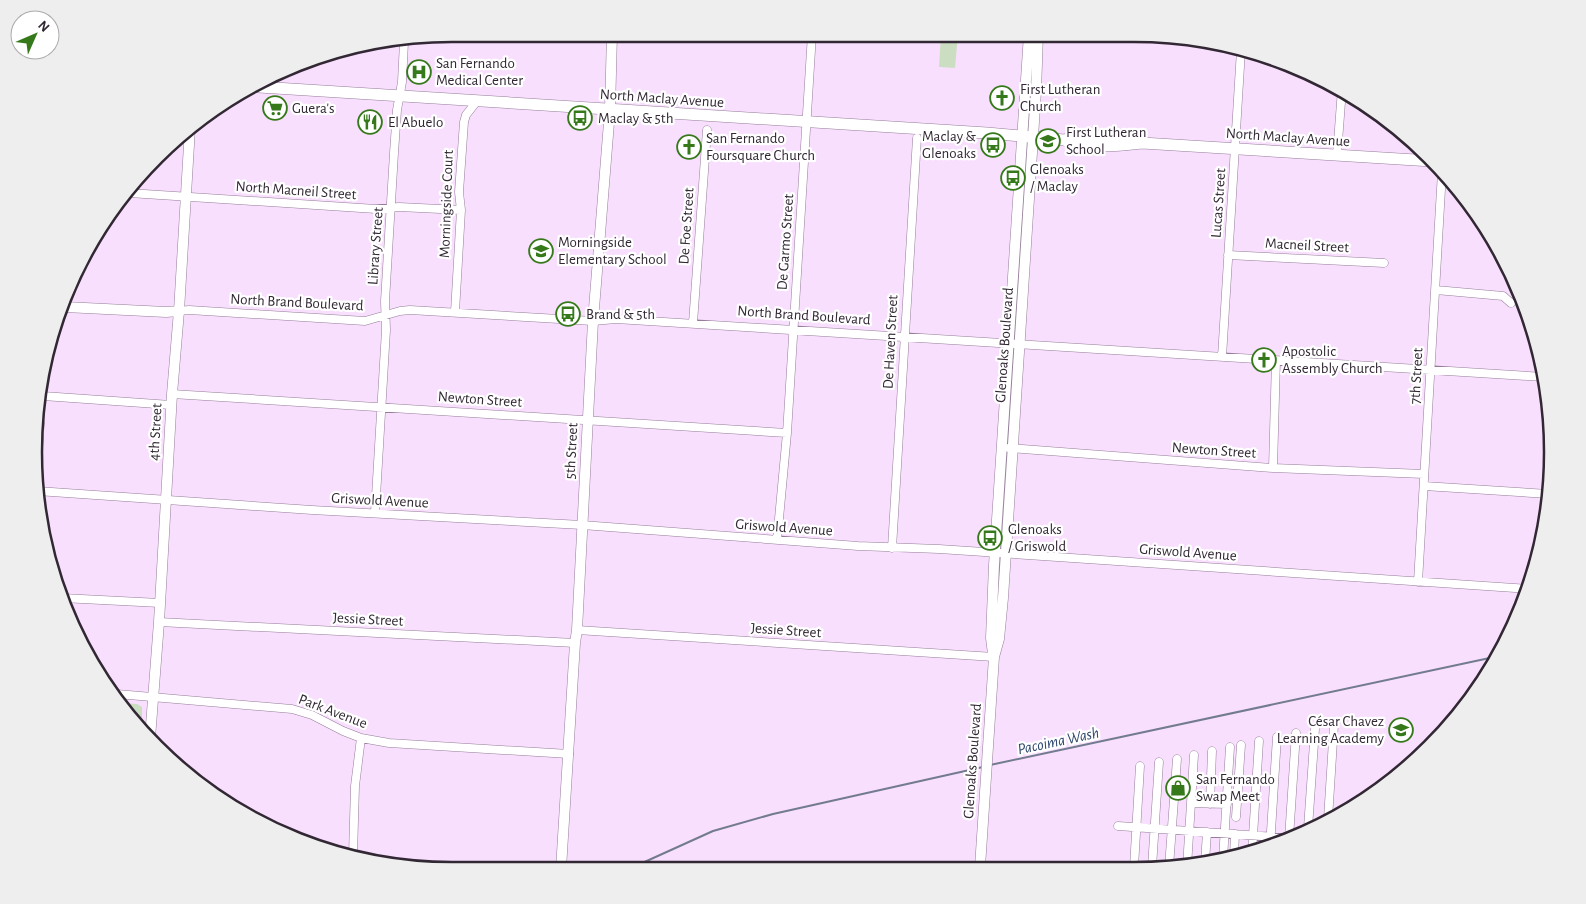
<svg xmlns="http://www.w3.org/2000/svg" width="1586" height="904" font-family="'Alegreya Sans',sans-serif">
<rect width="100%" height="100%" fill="#f9dffe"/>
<path fill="#ccdec2" d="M941,34H958L955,68L939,67Z
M122,703L137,704L142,707V731L137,728Z"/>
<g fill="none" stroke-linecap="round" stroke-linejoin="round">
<path stroke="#727b90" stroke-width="2" d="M990,765L1499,656
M629,869L713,831L773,814L983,767"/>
<g stroke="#957d99" stroke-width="9">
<path id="street" d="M1337,155L1342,89
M129,193L376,209L399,207L461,210
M1228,255L1384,263
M1436,290L1503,296L1511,303
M179,311L189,310L365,321L400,311L410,310L593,321L616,319L1544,377
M455,312L461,210L459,192L464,122L466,115L477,101
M693,323L707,130
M1222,357L1241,50
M172,394L787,433
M43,396L171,405
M1009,448L1273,468L1424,474
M1273,468L1276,360
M1424,486L1549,494
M36,487L40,423
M37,491L312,510L582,525L858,546L939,549L1529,589
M375,513L386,330L385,301L394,153L397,110L402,82L404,42
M777,540L787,433L812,34
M892,548L917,138
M1418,582L1442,172
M62,598L160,603
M159,622L575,643
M577,630L994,657
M117,694L292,709L312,715L343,731L361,738L389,743L569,754
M1191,803L1227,804
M1210,804L1212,751
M1236,817L1241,745
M1328,819L1334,725
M1118,826L1289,838
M1308,828L1315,729
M1289,838L1296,733
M1270,847L1277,737
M1252,852L1259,741
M350,854L353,855L355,786L361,738
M1234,856L1235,834
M1223,859L1230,747
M1205,863L1207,832
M1134,867L1140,766
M1152,867L1159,762
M1169,867L1177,759
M1187,867L1194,755"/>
</g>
<g stroke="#957d99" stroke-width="11">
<path id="secondary" d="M65,307L166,312L179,311
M993,654L991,638L994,565L1029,34
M150,738L159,622L172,394L179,311L190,128
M980,867L994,657L999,639L1003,598L1036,91L1038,34
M561,869L575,643L577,630L593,321L610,110L612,34"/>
</g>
<g stroke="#957d99" stroke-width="12">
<path id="primary" d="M259,87L987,133L1064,140C1088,149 1117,146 1142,143
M1064,140C1090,132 1116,137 1142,143L1432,161"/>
</g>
<use href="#street" stroke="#fff" stroke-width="8"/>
<use href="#secondary" stroke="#fff" stroke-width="10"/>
<use href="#primary" stroke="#fff" stroke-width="11"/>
</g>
<defs>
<g id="hospital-ring" transform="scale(1.25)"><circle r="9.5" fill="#fff" stroke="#36791a" stroke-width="1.5"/><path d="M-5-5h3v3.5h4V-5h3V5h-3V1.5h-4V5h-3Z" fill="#36791a"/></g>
<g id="church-ring" transform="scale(1.25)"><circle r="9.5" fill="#fff" stroke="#36791a" stroke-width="1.5"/><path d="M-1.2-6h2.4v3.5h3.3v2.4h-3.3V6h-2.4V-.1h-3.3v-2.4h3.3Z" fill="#36791a"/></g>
<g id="supermarket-ring" transform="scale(1.25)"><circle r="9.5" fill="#fff" stroke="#36791a" stroke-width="1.5"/><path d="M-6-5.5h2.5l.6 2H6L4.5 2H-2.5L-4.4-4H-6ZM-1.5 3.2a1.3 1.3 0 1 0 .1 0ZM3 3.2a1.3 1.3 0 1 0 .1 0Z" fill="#36791a"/></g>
<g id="bus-ring" transform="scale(1.25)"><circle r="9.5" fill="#fff" stroke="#36791a" stroke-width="1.5"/><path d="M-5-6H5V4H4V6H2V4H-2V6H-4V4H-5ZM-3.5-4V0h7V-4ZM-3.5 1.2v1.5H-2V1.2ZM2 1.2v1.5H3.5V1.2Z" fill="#36791a"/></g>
<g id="restaurant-ring" transform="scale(1.25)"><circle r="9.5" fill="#fff" stroke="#36791a" stroke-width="1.5"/><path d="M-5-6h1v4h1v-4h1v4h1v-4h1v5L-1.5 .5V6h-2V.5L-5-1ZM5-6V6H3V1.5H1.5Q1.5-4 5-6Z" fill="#36791a"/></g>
<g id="school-ring" transform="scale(1.25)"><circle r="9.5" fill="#fff" stroke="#36791a" stroke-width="1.5"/><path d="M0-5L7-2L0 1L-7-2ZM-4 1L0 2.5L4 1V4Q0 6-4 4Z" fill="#36791a"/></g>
<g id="shop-ring" transform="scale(1.25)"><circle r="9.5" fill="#fff" stroke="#36791a" stroke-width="1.5"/><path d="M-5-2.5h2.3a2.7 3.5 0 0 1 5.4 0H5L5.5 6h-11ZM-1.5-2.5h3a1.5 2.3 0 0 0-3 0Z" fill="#36791a"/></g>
</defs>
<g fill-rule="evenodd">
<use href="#hospital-ring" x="419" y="72"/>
<use href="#church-ring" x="1002" y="98"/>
<use href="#supermarket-ring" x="275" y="108"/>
<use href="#bus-ring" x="580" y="118"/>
<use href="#restaurant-ring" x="370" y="122"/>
<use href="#school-ring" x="1048" y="141"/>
<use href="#bus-ring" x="993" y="145"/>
<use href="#church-ring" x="689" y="147"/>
<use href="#bus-ring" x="1013" y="178"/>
<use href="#school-ring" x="541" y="251"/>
<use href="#bus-ring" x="568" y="314"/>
<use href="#church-ring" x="1264" y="360"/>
<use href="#bus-ring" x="990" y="538"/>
<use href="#school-ring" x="1401" y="730"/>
<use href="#shop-ring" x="1178" y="788"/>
</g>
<g text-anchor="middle" stroke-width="4.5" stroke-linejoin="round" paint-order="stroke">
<g font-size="15" fill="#322834" stroke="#fff" text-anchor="start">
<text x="436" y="68">San Fernando<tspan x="436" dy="17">Medical Center</tspan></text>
<text x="1020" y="94">First Lutheran<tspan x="1020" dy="17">Church</tspan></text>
<text x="292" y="113">Guera's</text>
<text x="598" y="123">Maclay &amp; 5th</text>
<text x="388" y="127">El Abuelo</text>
<text x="1066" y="137">First Lutheran<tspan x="1066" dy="17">School</tspan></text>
<text x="976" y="141" text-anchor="end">Maclay &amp;<tspan x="976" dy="17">Glenoaks</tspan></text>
<text x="706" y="143">San Fernando<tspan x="706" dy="17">Foursquare Church</tspan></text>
<text x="1030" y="174">Glenoaks<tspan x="1030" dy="17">/ Maclay</tspan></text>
<text x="558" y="247">Morningside<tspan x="558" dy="17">Elementary School</tspan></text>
<text x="586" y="319">Brand &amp; 5th</text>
<text x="1282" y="356">Apostolic<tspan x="1282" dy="17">Assembly Church</tspan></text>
<text x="1008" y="534">Glenoaks<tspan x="1008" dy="17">/ Griswold</tspan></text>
<text x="1384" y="726" text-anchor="end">César Chavez<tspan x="1384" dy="17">Learning Academy</tspan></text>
<text x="1196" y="784">San Fernando<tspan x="1196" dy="17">Swap Meet</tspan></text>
</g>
<g font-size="15" fill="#322834" stroke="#fff">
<text transform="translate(662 98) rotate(4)" y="5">North Maclay Avenue</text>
<text transform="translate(1288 137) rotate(4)" y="5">North Maclay Avenue</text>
<text transform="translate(296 190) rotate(4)" y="5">North Macneil Street</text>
<text transform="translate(1218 203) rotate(-86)" y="5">Lucas Street</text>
<text transform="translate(446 204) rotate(-88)" y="5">Morningside Court</text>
<text transform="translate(686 226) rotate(-86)" y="5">De Foe Street</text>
<text transform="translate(785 242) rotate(-86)" y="5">De Garmo Street</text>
<text transform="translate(1307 245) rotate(3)" y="5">Macneil Street</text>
<text transform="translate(375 246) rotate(-86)" y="5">Library Street</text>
<text transform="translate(297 302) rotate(3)" y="5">North Brand Boulevard</text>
<text transform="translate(804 315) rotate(4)" y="5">North Brand Boulevard</text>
<text transform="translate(890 342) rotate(-87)" y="5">De Haven Street</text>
<text transform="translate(1004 345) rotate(-86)" y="5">Glenoaks Boulevard</text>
<text transform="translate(1416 376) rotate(-87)" y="5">7th Street</text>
<text transform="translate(480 399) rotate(4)" y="5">Newton Street</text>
<text transform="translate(155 432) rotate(-87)" y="5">4th Street</text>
<text transform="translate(1214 450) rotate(4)" y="5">Newton Street</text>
<text transform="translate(571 451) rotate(-87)" y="5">5th Street</text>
<text transform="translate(380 500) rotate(3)" y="5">Griswold Avenue</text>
<text transform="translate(784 527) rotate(4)" y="5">Griswold Avenue</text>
<text transform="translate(1188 552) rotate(4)" y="5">Griswold Avenue</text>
<text transform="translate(368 619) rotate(3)" y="5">Jessie Street</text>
<text transform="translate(786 630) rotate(4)" y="5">Jessie Street</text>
<text transform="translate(333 711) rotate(21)" y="5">Park Avenue</text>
<text transform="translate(972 761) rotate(-86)" y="5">Glenoaks Boulevard</text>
</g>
<g font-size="16" font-style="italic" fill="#2d476d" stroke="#fff">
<text transform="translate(1058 740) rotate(-12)" y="6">Pacoima Wash</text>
</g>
</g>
<path d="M0 0H1586V904H0ZM452 42H1134A410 410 0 0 1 1544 452V452A410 410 0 0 1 1134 862H452A410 410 0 0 1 42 452V452A410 410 0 0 1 452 42Z" fill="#efeeef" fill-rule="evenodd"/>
<path fill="none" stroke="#322834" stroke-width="2.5" d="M452 42H1134A410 410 0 0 1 1544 452V452A410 410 0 0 1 1134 862H452A410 410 0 0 1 42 452V452A410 410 0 0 1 452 42Z"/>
<g transform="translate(35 35) rotate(45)"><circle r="24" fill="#ffffff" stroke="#ada9ae"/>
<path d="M0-4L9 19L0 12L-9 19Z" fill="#36791a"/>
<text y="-8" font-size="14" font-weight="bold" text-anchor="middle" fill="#322834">N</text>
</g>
</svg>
